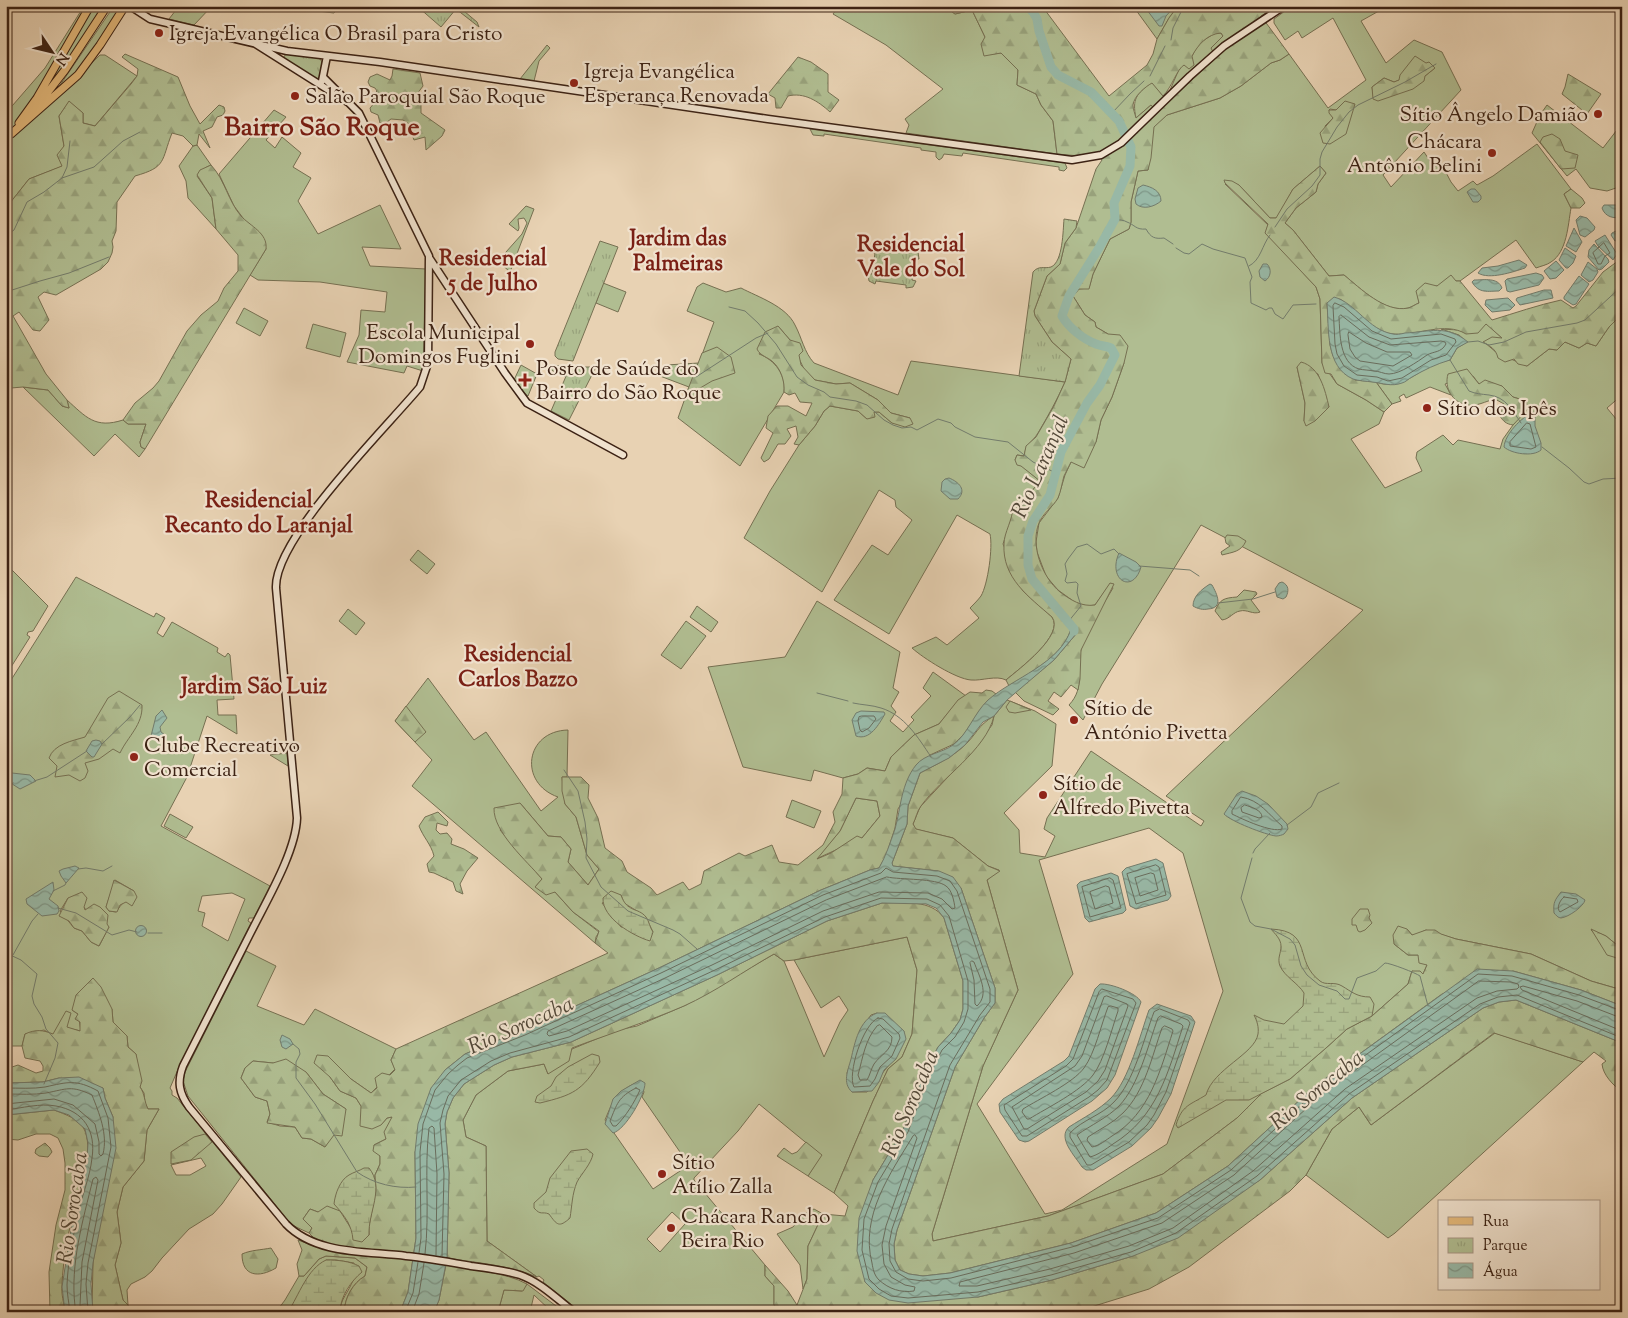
<svg xmlns="http://www.w3.org/2000/svg" width="1628" height="1318" font-family="'Sorts Mill Goudy',serif">
<defs>
<pattern id="forest-firs" width="22" height="20" patternUnits="userSpaceOnUse" patternTransform="scale(1.25)"><rect width="22" height="20" fill="#b0bd91"/><path d="M5 1l3.5 6h-7zM16 11l3.5 6h-7z" fill="#98a27c"/></pattern>
<pattern id="wetland-marsh" width="20" height="14" patternUnits="userSpaceOnUse" patternTransform="scale(1.25)"><rect width="20" height="14" fill="#b0bd91"/><path d="M1 5h8M5 5V1M11 12h8M15 12V8" fill="none" stroke="#98a27c"/></pattern>
<pattern id="park-tufts" width="24" height="20" patternUnits="userSpaceOnUse" patternTransform="scale(1.25)"><rect width="24" height="20" fill="#b0bd91"/><path d="M3 7l-1-3M5 7V3M7 7l1-3M15 17l-1-3M17 17v-4M19 17l1-3" fill="none" stroke="#98a27c"/></pattern>
<pattern id="water-waves" width="16" height="10" patternUnits="userSpaceOnUse" patternTransform="scale(1.25)"><rect width="16" height="10" fill="#98b8a6"/><path d="M0 5q4-4 8 0t8 0" fill="none" stroke="#7d9586"/></pattern>
</defs>
<rect width="100%" height="100%" fill="#e8d2b3"/>
<filter id="stains"><feTurbulence type="fractalNoise" baseFrequency=".004" numOctaves="4"/><feColorMatrix values="0 0 0 0 .2 0 0 0 0 .09 0 0 0 0 .02 0 0 0 .5 -.17"/></filter>
<radialGradient id="worn" r=".72"><stop offset=".6" stop-color="#630" stop-opacity="0"/><stop offset="1" stop-color="#630" stop-opacity=".3"/></radialGradient>
<path fill="#b0bd91" stroke="#767052" fill-rule="evenodd" d="M84,6H88L28,108L37,115L100,55H105L137,76L95,126L83,123V113L69,102L59,116L64,146L63,166L29,179L6,208V113L45,68Z
M91,6H102L72,54L46,89Z
M114,6H122L80,69L56,91Z
M179,6H212L194,25L169,19Z
M294,6H341L334,13L294,8Z
M839,6H944L955,14L972,10L985,37L984,55L1001,53L1018,70L1017,85L1036,94L1041,105L1053,121L1057,154L906,133L909,125L905,119L943,89L886,45L833,14Z
M1133,6H1178L1169,18L1157,39Z
M1292,6H1413L1386,7L1361,21L1386,63L1414,40L1442,52L1461,90L1383,175L1391,187L1424,152L1434,167L1441,163L1451,182L1458,191L1473,181L1477,185L1493,176L1537,144L1571,189L1564,194L1571,208C1568,225 1567,252 1551,262C1547,265 1541,266 1536,268L1516,240L1460,281H1456L1417,291L1419,303C1416,304 1412,307 1409,308C1385,314 1360,288 1344,275L1329,276L1293,230L1285,223L1296,208L1316,192L1318,184L1326,173L1320,166L1293,189L1277,218H1270L1239,185L1225,184L1268,225L1266,233L1316,287L1320,299L1322,363L1337,384L1366,400L1384,412L1379,424L1351,439L1385,488L1422,471L1416,458L1417,452L1443,435L1453,445L1458,440L1500,449L1503,439L1513,425L1526,401L1513,397L1502,386L1479,384L1473,376L1445,384L1451,395L1430,387L1406,398L1404,394L1399,397L1401,401L1392,404L1376,382C1400,391 1415,373 1434,364C1439,362 1445,361 1450,360L1457,348L1467,342L1459,335L1441,329L1459,330L1486,323L1503,339L1484,342L1497,353L1527,366L1549,349L1557,350L1565,342L1579,348L1587,343L1596,346L1609,327L1622,314V395L1607,408L1622,426V945H1617L1606,936L1591,930C1613,953 1622,956 1622,990L1591,981L1531,954L1456,939L1426,930L1415,935H1412L1407,929L1394,944L1408,955H1418L1427,965L1423,974L1412,971L1408,984L1372,1016L1262,1093L1237,1118L1163,1174L1048,1216L933,1241L932,1234L983,1066L1018,990L987,880L999,870L988,866L953,838L915,829L913,824L920,807L974,749L992,725L994,716L1007,700L1035,711L1056,724L1052,766L1004,813L1019,830L1020,853L1045,857L1055,836L1044,829L1047,818L1091,751L1201,826L1204,821L1166,796L1363,610L1201,525L1102,684L1083,720L1069,705C1086,687 1075,670 1081,650C1086,631 1103,605 1113,588L1110,584L1095,605L1088,606L1076,603L1058,590L1046,576L1037,552L1036,542L1039,523L1058,498L1065,475L1071,462L1096,442L1101,420L1112,397L1124,363L1108,334L1096,327L1095,322L1085,315L1073,296L1079,289L1089,288L1093,274L1110,239L1129,229L1131,222V202L1138,171L1148,170L1153,127L1167,115L1220,98L1241,86L1271,63L1280,60L1289,54L1328,108L1366,80L1333,18L1302,38L1298,31L1285,40L1274,23V19ZM1435,68L1425,76L1374,99L1372,87L1384,78L1394,82ZM1330,109L1336,110L1330,144L1325,126L1333,118L1329,110ZM1297,367L1318,374L1329,407L1304,421L1305,403ZM1149,828L1183,853L1223,991L1167,1144L1062,1210L1045,1214L977,1104L1073,974L1039,860Z
M1215,33H1221L1223,36L1216,58L1157,112L1151,105L1136,118C1132,99 1136,94 1152,82L1163,96L1170,90L1180,67L1192,56L1198,44Z
M547,45L550,48L539,61L534,81L520,79Z
M1547,105L1603,148L1620,126L1622,128V186L1607,191L1590,188L1576,169L1567,176L1532,133L1540,115Z
M274,110L286,117L266,140L275,148L282,137L301,153L293,167L311,178L298,201L318,234L380,205L401,249L362,247L370,266L426,269L423,371L407,366L404,373L347,362L359,335L361,310L385,312L387,292L320,282L258,280L250,275L266,249L261,234L246,222L234,206L219,174Z
M810,129L1065,163L1067,168L1064,171L1059,170V167L963,153L962,156L944,154L942,158L939,160L936,157V152L921,150V148L824,134V136L813,135Z
M197,145L211,165L205,168L197,176L212,198L216,229L188,198L186,181L179,166L193,146Z
M526,206L534,209L510,272L498,261L522,234L527,223L524,218L518,219L519,228L518,231L509,224Z
M603,283L626,292L618,312L596,303Z
M703,283L726,292L741,288C758,297 786,306 795,325C802,338 804,352 814,363L898,395L911,361L1065,382C1057,400 1048,416 1038,433C1032,443 1026,443 1024,456L1017,455L1015,460L1040,481C1032,490 1027,499 1019,507H1013V514L1003,544L1023,591L1052,617C1065,635 1019,669 1006,680C996,675 982,681 971,680C956,679 923,658 912,648L936,637L947,645L979,618L970,608C974,604 978,600 981,596C988,584 993,547 990,534L957,515L889,634L834,600L872,545L888,555L912,520L896,507L895,500L879,490L822,592L744,538L770,491L799,445L815,426L824,411L830,406L858,411L867,419L874,412H879L892,423L910,418L891,413L878,400L850,383L836,384L815,380L805,371L790,340L778,326L759,354C775,360 786,375 784,392L740,466L678,418L689,387L660,376L663,368L666,365L699,363L714,322L687,311L697,287Z
M244,308L268,321L260,336L236,323Z
M313,324L346,333L340,357L306,348Z
M521,365L537,374L528,396L521,390L514,380Z
M552,365L570,367L566,377L549,369Z
M23,387L48,390L62,406L69,408L67,400C86,417 95,429 123,420L128,424H146L140,442L141,447L145,449L139,457L115,434L94,456Z
M418,550L435,564L427,574L410,560Z
M6,564L48,606L33,631L28,632L27,635L30,637L6,675Z
M76,577L154,617L156,613L165,618L157,633L163,637L172,622L218,648L217,652L225,657L228,653L230,655L234,699L217,700L218,715H236L237,734L207,716L187,777L161,826L270,886L254,918H249L248,921L251,923L179,1067L170,1088L172,1091V1095L177,1098L241,1177L222,1204L213,1214L189,1229L162,1258L152,1271L145,1277L131,1284L127,1290L128,1305L123,1300L115,1265L121,1243L117,1212L123,1187L144,1161L147,1130L159,1109H148L145,1103L144,1093L140,1087L136,1054L128,1047L127,1036L113,1022L112,1009L72,1010L78,1014L81,1031L67,1028L53,1035L44,1030L25,1034L22,1046H6V688ZM115,880L134,891C128,898 121,904 116,912L109,911L106,907ZM232,893L245,899L228,941L202,926L205,913L198,911L202,896ZM68,898L84,907L86,910L109,927L99,946L91,942L82,931L74,928L60,911ZM201,1158L206,1166L190,1175H176L171,1165Z
M817,601L900,652L893,688L899,692L891,706L896,712L890,721L903,732L914,720L911,717L931,696L923,688L933,672L966,696L958,701L939,724L914,735L891,757L885,771L867,768L858,774L843,778L814,770L811,781L743,767L708,667L785,657Z
M697,606L718,622L711,632L690,617Z
M348,609L365,623L356,635L339,621Z
M686,621L706,636L681,669L661,655Z
M428,678L474,740L486,732L541,811L558,797C518,783 525,731 568,730L567,777H562L565,804L576,817L587,855L599,869L588,885L568,862L571,849L561,837L548,836L520,803L500,830L542,879L536,886L555,892L573,912L599,932L596,937L595,943L412,786L432,760L395,721Z
M287,753L288,766L270,755Z
M856,798L877,801L880,816L862,838L816,859L840,831Z
M792,800L821,811L814,828L786,817Z
M170,814L193,827L186,838L164,826Z
M907,937L917,970L912,1034L902,1057L888,1069L873,1101L834,1193L808,1176L821,1155L759,1104L738,1131L694,1178V1180L765,1265V1276L774,1286V1304L777,1312H581L543,1282L544,1280L539,1276L537,1277L487,1241L486,1146L466,1137L463,1120L476,1095L508,1071L544,1064L548,1074L572,1049L618,1030L637,1026L686,1005L774,954L784,961L824,1057L840,1022L848,1010L839,996L821,1008L794,960ZM877,1013L904,1031L889,1065L867,1092H852L847,1073L851,1062L863,1026L871,1015ZM640,1081L644,1092L642,1097L689,1165L653,1189L605,1120C614,1098 617,1091 640,1081ZM672,1212L685,1224L660,1252L647,1239Z
M246,951L276,966L257,1006L304,1025L315,1009L396,1049L391,1060L395,1069L371,1093L351,1079L328,1056L330,1077L340,1091L356,1098L361,1106L381,1125L387,1118L392,1117L386,1139L374,1145L380,1156V1164L375,1175L372,1214L318,1212L310,1209L303,1219L312,1228L309,1233L294,1226L285,1217L188,1096L183,1081L185,1072ZM253,1061L273,1063L306,1072L323,1094L346,1109L325,1147L311,1139L302,1138L295,1127L280,1126L267,1122L270,1114L267,1101L255,1097L241,1078L245,1068Z
M1495,1033L1583,1062L1395,1233L1388,1238L1306,1175L1332,1129L1359,1107L1371,1125Z
M814,1209L823,1214L808,1246L807,1279L803,1289L800,1265L777,1234L793,1227L804,1214Z
M326,1256L355,1258L367,1267L365,1276C353,1283 345,1297 344,1312H340C340,1299 349,1292 353,1280C355,1275 354,1268 354,1263L336,1260H326L288,1312H276L285,1300L299,1276H304L319,1259Z
M527,1284L564,1312H552L534,1295L530,1312H498L504,1290L522,1291Z"/>
<path fill="url(#forest-firs)" stroke="#767052" fill-rule="evenodd" d="M944,6H1042L1109,96L1147,65L1153,54L1157,39L1169,18L1178,6H1276L1261,16L1289,54L1280,60L1271,63L1241,86L1220,98L1167,115L1154,127L1151,158L1148,170L1138,171L1131,202V222L1129,229L1110,239L1093,274L1089,289H1079L1073,296L1085,315L1095,322L1096,327L1108,334L1120,335L1128,346L1124,363L1112,397L1101,420L1096,442L1084,468L1071,462C1069,467 1066,471 1064,476C1062,483 1061,491 1058,498C1053,507 1043,513 1039,523C1030,545 1042,577 1060,592C1071,600 1081,607 1095,605L1110,583L1114,584L1081,650L1080,679L1078,690L1071,685L1061,697L1054,692L1048,701L1059,709L1053,715L1024,701L1015,692L1054,660L1076,634V626L1068,623L1071,629C1063,656 1031,672 1009,686L1006,680C1019,669 1065,635 1052,617C1029,597 1002,578 1004,544C1004,532 1013,520 1013,506L1019,507C1027,499 1032,490 1040,481L1021,466L1017,465L1015,460L1017,455L1024,456L1026,446L1036,437L1054,406L1065,382L1071,359L1052,342L1035,316L1034,311L1047,276L1060,264L1065,243L1076,228L1096,169L1102,160L1099,152L1080,156L1057,154L1053,121L1041,105L1036,94L1017,85L1018,70L1001,53L984,56L981,44L985,37L972,10L955,14ZM1221,33L1223,36L1211,48L1216,58L1157,112L1151,105L1136,118C1135,114 1133,109 1133,105C1134,96 1145,87 1152,83L1163,96C1172,87 1177,69 1184,65L1189,69L1194,65L1192,56C1198,45 1207,34 1221,33Z
M125,54L178,77L190,106L200,124L219,105L224,107L225,111L223,115L217,117L212,127L203,131L210,148L199,134L197,145L193,146L183,136L172,133C161,161 167,167 135,176L117,202L116,231L112,241L113,247L112,253L108,262L101,269L56,295L44,292L38,297L49,320L40,331L33,330L19,312L13,316L46,374L67,400L69,408L62,406L48,390L23,387L11,388L6,386V208L29,179L62,166L57,155L64,146L59,116L69,101L83,113V123L95,126L131,84L137,76L138,69L122,57Z
M1415,56L1426,63L1429,62L1435,68L1425,76L1424,81L1413,89L1378,101L1373,99L1372,87L1384,78L1394,82L1399,80L1400,75Z
M798,57L811,62L828,74V92L839,100L830,112C818,101 804,92 788,96L781,108H776L775,98L768,94Z
M393,69L420,73L423,86L417,94L421,102V113L445,130L442,136L426,150L425,137L414,140L411,132L415,128L403,120L391,119L387,122L380,123L378,115L371,112L370,108L377,100L373,95L377,91L375,88L370,86L368,82L370,77L377,74L390,80L392,76Z
M1568,74L1601,94L1587,114L1562,94L1565,87Z
M1345,101L1355,104L1346,134L1330,144L1323,143L1320,133L1333,118L1329,113V110H1336Z
M1552,134L1560,139L1565,151L1578,155L1575,168L1561,169L1540,142L1543,137Z
M211,165C225,180 228,201 241,216C250,226 268,233 266,249L145,449L141,447L140,442L146,424H128L123,420L135,403L153,388L159,381L187,331L201,315L218,301L224,288L238,271V255L216,229L212,198L197,175L200,170Z
M1320,166L1326,173L1318,184L1316,192L1296,208L1285,223L1293,230L1329,276L1344,275C1360,288 1385,313 1408,308C1412,307 1416,304 1419,303L1416,291L1425,283L1437,286L1451,275L1456,281H1460L1492,320C1515,313 1538,305 1561,300L1573,308L1576,306L1603,272L1622,258V314L1609,327L1596,346L1587,343L1579,348L1565,342L1557,350L1549,349L1527,366L1518,364L1514,359L1505,362L1498,358C1496,349 1490,346 1483,342L1492,337L1502,338L1486,324L1478,333L1466,334C1445,321 1417,336 1394,334C1373,333 1357,310 1340,299L1327,303L1330,345L1333,356L1355,380L1376,382L1392,404L1384,412L1366,400L1337,384L1331,374L1325,373L1322,363L1320,299L1316,287L1265,233L1268,224L1225,183L1224,180L1232,181L1239,185L1270,218H1276L1293,189Z
M1571,189L1582,198L1585,203L1580,208H1571L1564,194Z
M778,326L790,340L800,343L803,351L799,355L801,365L815,380L836,384L850,383L878,400L891,413L910,418L913,424L905,427L892,423L879,412H874L875,417L867,419L858,411L830,406L824,411L815,426L799,445L794,444L798,437L796,426L787,429L791,436L785,444H778L769,459L764,462L761,458L773,433L766,428L768,416L777,406H788L806,416L812,403L800,402L795,393L789,395L784,392C785,382 781,369 773,362C768,357 760,356 757,349L765,332Z
M717,347L731,357L735,373L712,381L685,397L702,353Z
M1301,362C1320,367 1325,390 1329,407L1315,421L1306,426L1304,421L1305,403L1297,367Z
M1467,369L1479,384L1485,380L1502,386L1513,397L1526,401L1528,409L1513,425C1506,424 1503,421 1500,416L1504,404L1495,399C1486,401 1476,407 1467,405C1452,402 1444,388 1448,374Z
M1227,535L1238,536L1246,541C1241,552 1233,552 1222,555L1221,552L1230,546L1226,543L1225,538Z
M1244,590L1256,592L1257,594L1251,600L1260,612C1253,615 1247,609 1240,611C1233,612 1230,619 1222,620L1215,611C1220,599 1224,598 1237,597Z
M986,690L992,691L996,694L980,710L965,733L954,744L930,755L898,809L895,828L886,856L879,868L870,870L821,890L659,968L523,1030L465,1054L445,1070L415,1152L416,1238L408,1292L400,1312H344C345,1297 353,1283 365,1276L367,1267L355,1258L326,1256L319,1259L304,1276H299L297,1264L302,1250L298,1240L314,1246L316,1240L309,1233L312,1228L303,1219L310,1209L318,1212L327,1206L340,1211L352,1230L369,1235V1226L376,1190L375,1175L380,1164V1156L373,1151L374,1145L386,1139L384,1132L392,1117L387,1118L381,1125L372,1129L360,1126L361,1106L356,1098L340,1091L330,1077L314,1063L317,1055L328,1056L351,1079L371,1093L377,1088L375,1078L382,1073L390,1075L395,1070L391,1060L396,1049L608,953L595,943L599,931L573,912L555,892L546,895L535,887L542,879C527,861 493,832 494,808L520,803L548,836L561,837L571,849L568,862L588,885L599,869L587,855L576,817L565,804L562,791V777H581L589,785L588,798L598,818L605,848L622,861L627,872L651,888L657,895L683,882L689,890L701,884L704,871L739,853L745,856L772,845L779,862L798,865L823,845L835,822L833,812L842,794L843,778L858,774L867,768L885,771L891,757L914,735L939,724L958,700L970,692L982,693ZM856,798L877,801L880,816L862,838L857,836L831,853L817,859L840,831ZM621,895L624,903L645,916L653,932L621,927L602,903Z
M119,691L142,705C143,725 128,736 120,753L113,749L99,759L85,763L88,771L85,778L80,781L69,775L55,777L57,766L49,758C54,744 72,741 85,737L108,698Z
M1010,701L1031,710L1015,713L1009,712L1006,707Z
M406,706L426,732L415,742L395,721Z
M994,716C986,750 941,778 921,806C917,811 916,818 913,824L916,829L953,838L988,866L1000,871L987,880L1018,990L983,1066L932,1234L933,1241L1048,1216L1163,1174L1237,1118L1262,1093L1290,1079L1326,1048L1347,1029L1372,1016L1408,984L1412,971H1420L1423,974L1427,965L1419,963L1418,955H1408L1394,944L1393,935L1398,926L1407,929L1412,935L1426,930H1435L1441,934L1456,939L1531,954L1591,981L1622,990V1006L1581,990L1513,971L1442,994L1314,1087L1228,1166L1156,1213L1071,1243L950,1273L923,1276L909,1274L900,1270L895,1260L894,1244L897,1230L955,1067L984,1018L995,1003V988L961,888L938,871L892,866V863L907,824L908,806L920,773C935,765 951,758 964,746C976,735 978,725 994,716Z
M438,812L448,822L447,826L437,823L436,830L440,834L447,833L452,839L451,844L464,849L478,858L467,871L460,884L463,894L456,891L453,882L434,873L429,872L427,864L434,856C431,844 423,837 419,826L425,817Z
M114,880L134,891L137,897L132,906L126,902L120,905L117,912L109,911L106,907Z
M82,892L87,898L84,907L85,910L94,904L100,907L108,915L107,924L109,927L99,946L91,942L82,931L74,928L69,921L59,916L68,898Z
M882,903C903,903 931,899 944,918L963,981V1009L960,1020L951,1033L938,1047L923,1076L903,1130L873,1180L865,1282L978,1297L1052,1280L1133,1256L1260,1180L1352,1098L1483,1008L1499,1002L1516,1000L1622,1043V1092C1613,1085 1603,1075 1602,1064L1606,1061L1594,1052L1583,1062L1494,1033L1371,1125L1359,1107L1332,1129L1306,1175L1290,1191L1189,1267L1149,1289L1075,1312H777L774,1305V1286L765,1276V1265L788,1291L797,1305L807,1279L808,1246L823,1214L845,1216L848,1206L834,1193L873,1101L888,1069L902,1057L912,1034L917,970L907,937L794,960L784,961L774,954C744,971 715,992 684,1006C647,1022 609,1034 572,1048L569,1061L548,1074L544,1064L508,1071L476,1095L463,1120L466,1137L486,1146L487,1241L537,1277C509,1265 477,1263 447,1258L449,1173L445,1124L447,1112L453,1098L464,1084L494,1065L512,1057L571,1042L717,975L827,921Z
M1360,909H1368L1370,915L1369,918L1372,923L1365,930L1360,932L1358,931L1356,925H1352V919Z
M1591,929L1606,936L1617,945H1622V974L1617,958L1607,955Z
M93,978L101,987L112,1009L113,1022L127,1036L128,1047L136,1054L142,1081L140,1087C145,1094 144,1101 148,1109H159L147,1130L144,1161L123,1187L117,1212L121,1243L115,1265L123,1300L128,1305L131,1312H93L92,1307L93,1263L113,1117L105,1098L103,1088L59,1078L43,1082L6,1083V1069L18,1065L36,1073L43,1071V1066L40,1061L25,1058L22,1046L25,1034C36,1029 43,1030 53,1034L66,1011L71,1013L67,1027L80,1031V1022L75,1019L78,1014L72,1010L76,995Z
M286,1059L306,1072L323,1094L346,1109L342,1136L334,1135L325,1147L311,1139L302,1138L295,1127L267,1123L270,1114L267,1101L255,1097L241,1078L245,1068L253,1061L273,1063Z
M54,1110C64,1114 81,1119 85,1131C94,1155 79,1185 74,1209C68,1234 63,1260 62,1285C61,1294 64,1303 65,1312H50L49,1272L56,1225L65,1190V1163L63,1149L58,1138L50,1134H36L18,1140L6,1139V1115Z
M205,1134L212,1142L191,1160L171,1164V1152L194,1137Z
M806,1142L822,1155L808,1176L777,1156L784,1148L792,1154L797,1152Z
M45,1143L50,1148L52,1152L48,1157L39,1156L35,1153L36,1149Z
M271,1248L278,1259L276,1268C259,1278 242,1277 242,1254C251,1250 261,1250 271,1248Z
M446,1265C471,1270 505,1272 527,1284L523,1291L504,1290L498,1312H434L439,1300Z"/>
<path fill="url(#wetland-marsh)" stroke="#767052" d="M611,891L621,895C627,913 638,907 646,917C649,921 650,928 653,932L650,941C633,936 602,918 603,898Z
M1271,929C1314,931 1293,961 1320,981C1326,986 1334,981 1342,986C1352,992 1357,997 1370,997L1374,1004L1372,1016L1347,1029L1326,1048L1290,1079L1249,1100H1226L1178,1128L1176,1125C1182,1105 1190,1105 1206,1095C1213,1069 1255,1054 1258,1034C1259,1027 1257,1021 1254,1015L1264,1020L1284,1024L1303,1006L1304,993C1298,983 1285,977 1280,966C1277,958 1281,954 1281,946C1281,939 1275,934 1271,929Z
M592,1054L599,1056L600,1062C582,1091 573,1095 540,1103L535,1102L537,1096L551,1086L556,1077L568,1067Z
M587,1149L593,1154C591,1164 582,1173 577,1182C572,1194 572,1206 570,1218C559,1228 557,1225 549,1214C542,1211 541,1216 534,1208V1203L546,1192L550,1178L571,1151Z
M364,1168H369C385,1188 368,1212 369,1235L362,1242L353,1240C352,1225 344,1215 334,1204C335,1194 340,1180 349,1175C354,1172 359,1171 364,1168Z
M326,1260C338,1260 349,1261 359,1266L362,1272C351,1281 340,1297 340,1312H288C299,1295 307,1269 326,1260Z"/>
<path fill="url(#park-tufts)" stroke="#767052" d="M419,6H458L477,22L479,27L456,9L441,27L418,7Z
M286,54L319,58L323,63L319,81L283,58Z
M1064,219L1077,221L1076,228L1065,243L1060,264L1047,276L1034,311L1035,316L1052,342L1071,359L1065,382L1019,376L1033,272C1039,265 1044,269 1051,267C1063,262 1063,230 1064,219Z
M600,241L618,247L573,361L558,359L555,356V352Z
M876,245H881V248L910,253L911,249L918,252L919,259H915L912,280L916,281L913,287L906,288V285L876,281L875,284L869,281L868,274H872L875,253L871,252L873,247Z
M570,367H596L569,420L551,411Z"/>
<path fill="url(#water-waves)" stroke="#737c6c" d="M1144,6H1175L1166,16L1162,26H1159Z
M1143,185C1152,187 1161,191 1161,201C1154,207 1143,210 1136,204L1135,199L1138,188Z
M1471,189H1475L1481,196V199L1478,202H1473L1467,192Z
M1604,205H1622V217C1614,219 1605,217 1602,208Z
M1580,216L1587,218L1595,227L1594,230L1585,237L1580,235L1576,220Z
M1574,228L1582,242L1576,252L1566,246Z
M1622,228V239L1615,241L1611,235L1612,233Z
M1605,235L1617,254L1613,260L1598,246L1595,241Z
M1594,244L1608,259L1609,262L1602,269L1599,270L1588,257L1589,250Z
M1565,248L1576,256L1573,263L1568,268H1566L1559,260Z
M1519,260L1527,265L1525,268C1513,272 1489,280 1478,273L1482,268L1498,266Z
M1556,261L1564,270L1556,278L1550,279L1544,271Z
M1588,262L1597,269L1598,272L1593,280L1589,282L1581,275Z
M1263,264H1267C1272,269 1271,277 1265,281L1260,277L1259,271Z
M1536,273L1542,275L1544,278L1539,285L1510,292L1507,291L1505,281L1507,279Z
M1579,276L1589,284L1576,304L1573,305L1564,299V297Z
M1474,280C1484,280 1498,277 1502,288L1499,291C1488,291 1479,294 1472,282Z
M1544,290H1551L1553,298L1520,305L1516,300L1517,298Z
M1334,297C1356,303 1368,330 1393,334C1396,335 1401,334 1405,333C1430,332 1446,324 1468,342L1457,348L1450,360C1436,364 1424,370 1412,377C1408,379 1406,382 1402,383C1391,387 1383,383 1372,382C1366,381 1359,381 1353,379C1325,367 1329,328 1327,303Z
M1508,298L1515,305L1510,310L1492,312L1485,305L1486,300Z
M1533,412L1535,413V426L1541,443V450C1533,457 1512,454 1504,447C1505,434 1521,418 1533,412Z
M949,478C959,482 967,490 958,499H950L941,491L942,482L945,479Z
M1119,553L1136,562L1141,567C1133,595 1107,580 1119,553Z
M1282,582C1289,585 1289,591 1286,597L1283,599L1277,597L1275,589L1279,583Z
M1210,584L1212,585C1217,594 1224,608 1208,609C1203,610 1198,609 1193,606C1193,596 1202,589 1210,584Z
M1068,622L1076,626V634L1054,660L1007,700L994,716L983,722L965,745L949,758L920,773L908,806L907,824L892,863L893,866L939,871L953,877L961,888L995,988V1003L984,1018L955,1067L897,1230L894,1244L895,1260L900,1270L909,1274L923,1276L950,1273L1071,1243L1156,1213L1228,1166L1314,1087L1477,969L1513,971L1581,990L1622,1006V1043L1516,1000L1499,1002L1483,1008L1352,1098L1260,1180L1178,1238L1133,1256L1052,1280L978,1297L908,1303L889,1300L876,1293L865,1282L857,1251L859,1218L873,1180L903,1130L923,1076L938,1047L951,1033L960,1020L963,1009V981L944,918L936,908L926,904L882,903L827,921L717,975L571,1042L512,1057L494,1065L464,1084L453,1098L447,1112L445,1124L449,1173L447,1258L439,1300L434,1312H400L408,1292L416,1238L415,1152L418,1124L431,1088L445,1070L465,1054L523,1030L659,968L821,890L870,870L879,868C886,856 890,843 895,829C901,807 901,784 916,765C925,754 942,753 953,745C968,734 974,713 988,700C1013,678 1060,664 1071,629Z
M162,710L167,718L160,727L161,732L165,735L163,739L151,736L156,716Z
M861,711L884,712L885,714C879,724 870,741 856,736L852,720L856,713Z
M96,740L100,741L102,744L94,757H92L86,751L92,741Z
M12,773L30,775L36,781L20,789L6,780V774Z
M1242,791L1256,796L1268,804L1287,824L1288,829L1284,834C1282,835 1279,836 1276,836C1266,835 1230,821 1224,814L1237,794Z
M1156,859L1163,863L1171,896L1168,900L1136,909L1130,906L1122,872L1126,868Z
M75,866L79,868L66,883L61,876L59,871L63,869Z
M1111,873L1118,876L1126,910L1123,913L1089,922L1085,918L1077,885L1080,882Z
M53,882L54,890L49,899L58,906L59,911L57,914L42,916L27,904L26,899Z
M1561,892L1576,894L1585,900C1584,906 1569,917 1561,918C1558,918 1556,915 1554,913C1553,902 1555,900 1561,892Z
M135.5 931a5.5 5.5 0 1 1 11 0a5.5 5.5 0 1 1-11 0Z
M1100,984C1110,983 1137,993 1141,1002L1115,1075L1107,1088L1092,1101L1029,1141L1025,1142L1019,1140L1000,1112L999,1104L1003,1099L1064,1061L1069,1056L1095,989Z
M1157,1004L1191,1016L1195,1022L1171,1094L1158,1118L1151,1128L1132,1146L1093,1170H1086L1082,1167C1075,1156 1057,1138 1069,1127C1083,1118 1099,1110 1111,1098C1129,1080 1140,1035 1149,1010Z
M877,1013H885L904,1031L906,1039L896,1059L884,1070L879,1082L872,1091L852,1092C842,1083 848,1070 851,1059C855,1042 859,1020 877,1013Z
M282,1035L290,1039L293,1044L286,1049L282,1047L280,1040Z
M79,1077L103,1088L105,1098L113,1117L116,1148L93,1263L91,1284L93,1312H65L62,1287L74,1210L87,1158L88,1143L85,1129L69,1115L54,1110L6,1115V1083L43,1082L59,1078Z
M640,1080L645,1083C645,1096 625,1130 613,1133L605,1124L613,1099L621,1091Z"/>
<g fill="none" stroke-linecap="round" stroke-linejoin="round">
<path stroke="#6a6d5d" stroke-width="1" d="M1604,243L1610,253L1605,256L1601,264H1598L1593,253Z
M1335,303L1344,307L1372,331L1391,339L1441,334L1455,339L1456,342L1446,355L1431,360L1402,378L1388,381L1377,377L1357,375L1344,366L1337,354L1335,344L1333,306Z
M1341,315L1369,337L1390,345L1441,341L1445,342L1446,344C1441,353 1434,351 1427,355C1417,362 1400,374 1389,374C1384,374 1379,371 1374,371C1369,370 1363,370 1359,369C1339,363 1340,333 1339,317Z
M1349,332L1366,343L1387,352H1410L1412,355L1393,366L1360,361L1355,357L1350,349L1348,335Z
M1527,423L1530,424L1536,447L1531,449L1510,446V442Z
M862,716H874L876,719L869,728L862,732L860,730L858,721L859,717Z
M1241,797C1260,800 1268,814 1282,826V829C1272,833 1242,819 1232,814V811Z
M1245,805C1251,807 1262,810 1262,817L1259,818L1242,812L1241,808Z
M1156,865L1159,867L1166,895L1136,904L1127,874Z
M1151,873L1154,874L1158,890L1140,896L1135,878Z
M887,877C901,880 936,878 946,886C952,890 954,901 955,908L952,909L942,899L928,893L879,892L823,911L712,965L567,1031L549,1036L547,1034L548,1031L663,979L826,900Z
M1110,878L1113,880L1121,908L1090,917L1082,887Z
M1106,886L1109,887L1113,903L1095,909L1090,892Z
M1564,897L1577,899L1578,902L1560,912C1556,908 1560,900 1564,897Z
M972,961L974,962C979,976 990,994 977,1006L975,1004L974,980L970,963Z
M1479,981L1511,982L1518,984L1519,987L1517,989L1497,991L1477,998L1345,1089L1253,1171L1173,1228L1129,1246L1050,1269L977,1286H959L960,1282L1074,1253L1162,1223L1234,1175L1321,1095Z
M1102,989L1133,999L1136,1003L1107,1080L1098,1090L1089,1097L1027,1136H1022L1005,1110L1004,1105L1066,1066L1073,1059L1099,992Z
M1107,996L1127,1004L1128,1006L1105,1070L1098,1081L1086,1092L1027,1129H1024L1012,1107L1075,1066L1082,1056L1104,997Z
M1111,1006L1118,1008V1011C1112,1028 1104,1061 1093,1075C1081,1091 1047,1108 1029,1119H1027L1022,1112L1023,1109C1039,1099 1073,1083 1084,1068C1095,1053 1101,1025 1108,1007Z
M1160,1009L1188,1020L1190,1023L1166,1092L1154,1115L1147,1125L1129,1142L1091,1165H1087L1070,1137V1133C1082,1120 1102,1115 1114,1102C1134,1082 1144,1038 1154,1012Z
M1161,1016L1181,1024L1183,1026C1168,1073 1157,1117 1113,1144C1106,1149 1098,1155 1090,1157L1077,1135C1091,1125 1107,1118 1119,1106C1139,1085 1148,1045 1158,1018Z
M1622,1017L1616,1016L1577,1001L1523,986L1520,987L1522,990L1622,1031
M878,1018L883,1019L899,1034L900,1038L892,1056L880,1067L875,1079L870,1086L854,1087C847,1074 863,1024 878,1018Z
M880,1025L892,1037C892,1051 881,1054 874,1064C871,1069 870,1075 867,1080H860L858,1075C863,1057 865,1040 877,1026Z
M1165,1026L1172,1029L1173,1031C1160,1071 1150,1113 1112,1136C1106,1140 1099,1146 1092,1147L1087,1140L1088,1137C1100,1129 1113,1123 1123,1113C1145,1091 1152,1056 1162,1028Z
M6,1088C19,1088 33,1089 45,1087C68,1082 76,1079 98,1091L108,1118L111,1147L88,1263L86,1284L88,1312
M636,1088L640,1090C634,1103 626,1116 616,1126H613L610,1121C617,1104 618,1097 636,1088Z
M6,1094C19,1094 34,1095 46,1093C67,1089 71,1085 92,1095C99,1113 108,1134 103,1154L101,1156L99,1154V1142L95,1124L73,1105L54,1099L6,1104
M6,1110C22,1108 40,1103 56,1106C84,1111 96,1131 92,1158C90,1177 82,1195 78,1214C73,1237 68,1261 67,1285C67,1294 69,1303 70,1312
M915,1135L917,1138L886,1226L882,1245L884,1264L891,1277L905,1285L915,1287L914,1291C901,1293 889,1289 879,1280C874,1275 873,1269 872,1263C860,1216 890,1174 913,1136Z
M419,1253L421,1238L420,1152L423,1124L435,1090L448,1074L458,1065L467,1058L525,1035L661,973L823,895L881,873L886,868L893,872L937,876L950,881L957,891L990,989V1002L980,1015L950,1065L892,1229L889,1244L890,1261L896,1272L908,1279L923,1281L951,1278L1072,1247L1158,1218L1231,1170L1317,1090L1478,974L1512,976L1579,995L1622,1011
M425,1254C430,1212 424,1170 429,1128L432,1126L434,1128L437,1174L436,1255
M442,1256L444,1174L440,1123L443,1110L448,1096L461,1080L491,1061L510,1053L569,1037L715,970L825,917L881,898L927,899L940,905L949,916L968,981V1009L964,1022L955,1037L942,1050L928,1078L908,1132L878,1182L864,1219L862,1250L869,1279L879,1289L891,1296L908,1298L978,1292L1051,1275L1131,1252L1176,1233L1257,1176L1349,1094L1480,1004L1498,997L1517,995L1622,1038
M76,1312L77,1308L75,1306C70,1264 83,1220 93,1179L96,1177L98,1180L82,1262L80,1306L79,1308L81,1312
M405,1312L413,1293L418,1262
M412,1312L419,1294L424,1263"/>
<path stroke="#737c6c" stroke-width="1" d="M1171,40L1173,28L1184,6
M1150,76L1165,46
M1112,113L1130,94L1144,81
M62,178L67,167L70,141
M1115,219C1119,220 1124,220 1127,222C1135,225 1136,230 1146,229C1151,238 1155,239 1164,238L1173,244
M1275,227L1287,209L1312,186L1320,175V159L1322,152L1337,127L1349,112L1358,105L1405,82L1436,64
M6,236L14,230L27,202L44,192L62,178L94,167L123,141L140,132
M1176,248L1184,253L1189,254L1202,244L1213,249L1245,258L1252,277L1250,282L1251,303L1266,310L1269,308H1272L1275,314L1283,319L1293,305L1316,304
M1249,266C1261,260 1262,245 1270,235
M6,292L40,281L69,273L109,257
M729,307L745,311L758,323L776,344L797,377L808,385L824,392L830,397L856,401L867,405L884,420L893,425L902,428L911,427L917,430L938,419L951,423L955,427L975,437L1008,442L1033,462L1056,473
M1468,342L1478,341L1489,345L1504,342L1526,332L1577,323L1585,320L1622,286
M1450,360L1469,391C1476,394 1481,394 1489,395C1506,397 1512,410 1521,423
M696,377L756,338L768,333
M1542,447L1569,468L1584,482L1589,484L1603,479L1622,478
M1139,566L1190,570L1199,576
M1218,603L1253,599L1275,592
M1068,622L1081,606L1077,593L1078,584L1076,582L1067,583L1065,581L1067,574L1065,564L1068,559L1077,547L1087,544L1101,554L1114,549L1119,554
M817,693L848,701
M853,703C862,705 872,705 881,708C904,715 918,737 931,757
M102,744L130,717L140,705
M564,770L578,791L585,822L587,839L586,858L601,887L628,911L673,930L680,934L697,949
M34,781L47,777L87,751
M6,790L13,783
M1287,825L1311,807L1318,793L1339,783
M1253,853L1255,849L1270,833
M1252,858L1241,898L1250,922L1255,926L1271,929L1290,939L1295,945L1301,966L1307,975L1319,985L1337,991L1345,999H1349L1357,978L1376,971L1385,963C1390,963 1416,973 1420,976L1428,1006
M78,869L86,868L103,871L112,866
M53,891L65,885L66,883
M58,908L76,913L112,935L129,930L137,932
M148,933H162
M6,953L21,960L37,974L32,996L34,1004L42,1017L46,1029L58,1043L55,1058L44,1084
M13,955L32,921L38,914
M293,1044L299,1049L300,1054L296,1062V1078L315,1104L357,1172C374,1184 396,1189 416,1187"/>
<path stroke="#98b8a6" stroke-width="9" d="M1027,6L1033,12L1037,19L1039,31L1051,67L1058,75L1091,92L1119,121L1131,147L1130,166L1114,203L1115,219L1099,248L1069,296L1062,316C1069,328 1083,339 1096,344C1101,346 1106,346 1111,348L1115,355L1100,385L1087,403L1061,452L1050,495L1033,521L1028,536V565L1032,579L1074,629V631"/>
<g stroke="#3c2214" stroke-width="9">
<path id="secondary" d="M130,6L150,19L287,51L380,62L768,119L1072,160L1101,155L1121,143L1190,76L1224,46L1284,6
M254,43L349,103L359,113L429,256L428,363L420,387C386,428 274,538 276,588L297,818C296,851 267,900 252,930C229,976 206,1021 183,1066C177,1082 179,1093 189,1107L286,1224C316,1255 367,1251 406,1256C428,1258 449,1262 471,1266C487,1268 504,1270 520,1275C540,1282 557,1299 574,1312
M324,78L341,95
M322,81L327,56
M430,259L505,373L527,403L623,455"/>
</g>
<g stroke="#3c2214" stroke-width="9">
<path id="primary" d="M34,110L65,70L107,6
M19,123L37,98L90,6
M11,134L78,75L100,45L125,6"/>
</g>
<use href="#secondary" stroke="#f0e2ce" stroke-width="6"/>
<use href="#primary" stroke="#e4b97a" stroke-width="7"/>
</g>
<g fill="#8f2418" stroke="#f0e2ce" stroke-width="2">
<circle cx="159" cy="33" r="5"/>
<circle cx="574" cy="83" r="5"/>
<circle cx="295" cy="96" r="5"/>
<circle cx="1598" cy="114" r="5"/>
<circle cx="1492" cy="153" r="5"/>
<circle cx="530" cy="344" r="5"/>
<path d="M522.5 372.5h5v5h5v5h-5v5h-5v-5h-5v-5h5z"/>
<circle cx="1427" cy="408" r="5"/>
<circle cx="1074" cy="720" r="5"/>
<circle cx="134" cy="757" r="5"/>
<circle cx="1043" cy="795" r="5"/>
<circle cx="662" cy="1174" r="5"/>
<circle cx="671" cy="1228" r="5"/>
</g>
<g text-anchor="middle" stroke-width="4.5" stroke-linejoin="round" paint-order="stroke">
<g font-size="21" fill="#3c2214" stroke="#f0e2ce" text-anchor="start">
<text x="169" y="40">Igreja Evangélica O Brasil para Cristo</text>
<text x="584" y="78">Igreja Evangélica<tspan x="584" dy="24">Esperança Renovada</tspan></text>
<text x="305" y="103">Salão Paroquial São Roque</text>
<text x="1588" y="121" text-anchor="end">Sítio Ângelo Damião</text>
<text x="1482" y="148" text-anchor="end">Chácara<tspan x="1482" dy="24">Antônio Belini</tspan></text>
<text x="520" y="339" text-anchor="end">Escola Municipal<tspan x="520" dy="24">Domingos Fuglini</tspan></text>
<text x="536" y="375">Posto de Saúde do<tspan x="536" dy="24">Bairro do São Roque</tspan></text>
<text x="1437" y="415">Sítio dos Ipês</text>
<text x="1084" y="715">Sítio de<tspan x="1084" dy="24">António Pivetta</tspan></text>
<text x="144" y="752">Clube Recreativo<tspan x="144" dy="24">Comercial</tspan></text>
<text x="1053" y="790">Sítio de<tspan x="1053" dy="24">Alfredo Pivetta</tspan></text>
<text x="672" y="1169">Sítio<tspan x="672" dy="24">Atílio Zalla</tspan></text>
<text x="681" y="1223">Chácara Rancho<tspan x="681" dy="24">Beira Rio</tspan></text>
</g>
<g font-size="22" font-weight="bold" fill="#7a1f14" stroke="#f0e2ce">
<text x="678" y="245">Jardim das<tspan x="678" dy="25">Palmeiras</tspan></text>
<text x="911" y="251">Residencial<tspan x="911" dy="25">Vale do Sol</tspan></text>
<text x="493" y="265">Residencial<tspan x="493" dy="25">5 de Julho</tspan></text>
<text x="259" y="507">Residencial<tspan x="259" dy="25">Recanto do Laranjal</tspan></text>
<text x="518" y="661">Residencial<tspan x="518" dy="25">Carlos Bazzo</tspan></text>
<text x="254" y="693">Jardim São Luiz</text>
</g>
<g font-size="22" font-style="italic" fill="#534838" stroke="#f0e2ce">
<text transform="translate(1039 466) rotate(-66)" y="8">Rio Laranjal</text>
<text transform="translate(520 1024) rotate(-24)" y="8">Rio Sorocaba</text>
<text transform="translate(1316 1089) rotate(-39)" y="8">Rio Sorocaba</text>
<text transform="translate(909 1103) rotate(-67)" y="8">Rio Sorocaba</text>
<text transform="translate(71 1208) rotate(-82)" y="8">Rio Sorocaba</text>
</g>
<g font-size="26" font-weight="bold" fill="#7a1f14" stroke="#f0e2ce">
<text x="322" y="135">Bairro São Roque</text>
</g>
</g>
<rect width="1628" height="1318" fill="none" stroke="#e8d2b3" stroke-width="25"/>
<rect x="8" y="8" width="1613" height="1303" fill="none" stroke="#3c2214" stroke-width="2.5"/>
<rect x="12" y="12" width="1603" height="1293" fill="none" stroke="#3c2214"/>
<rect x="1438" y="1200" width="162" height="90" fill="#f0e2ce" stroke="#a89584"/>
<rect x="1448" y="1217" width="25" height="8" fill="#e4b97a" stroke="#a89584"/>
<text x="1483" y="1226" font-size="15" fill="#3c2214">Rua</text>
<rect x="1448" y="1238" width="25" height="15" fill="url(#park-tufts)" stroke="#a89584"/>
<text x="1483" y="1250" font-size="15" fill="#3c2214">Parque</text>
<rect x="1448" y="1263" width="25" height="15" fill="url(#water-waves)" stroke="#a89584"/>
<text x="1483" y="1276" font-size="15" fill="#3c2214">Água</text>
<g transform="translate(52 52) rotate(125)" stroke="#f0e2ce" stroke-width="4" paint-order="stroke">
<path d="M0-4L9 19L0 12L-9 19Z" fill="#3c2214"/>
<text y="-8" font-size="14" font-weight="bold" text-anchor="middle" fill="#3c2214">N</text>
</g>
<rect width="100%" height="100%" filter="url(#stains)"/>
<rect width="100%" height="100%" fill="url(#worn)"/>
</svg>
